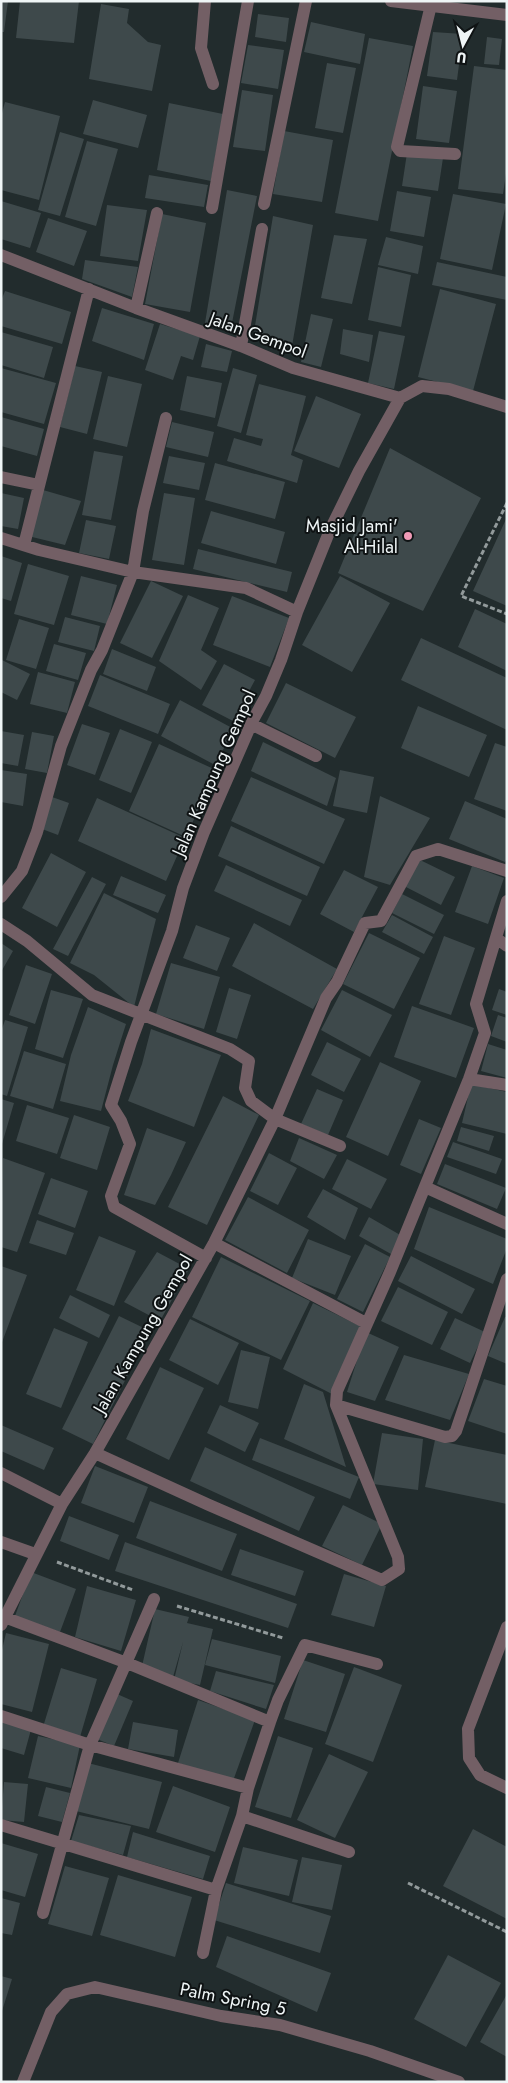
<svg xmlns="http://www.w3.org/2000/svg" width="508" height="2083" font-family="Jost,sans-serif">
<rect width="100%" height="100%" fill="#222c2d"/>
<path fill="#3e494b" d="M1,1H8L4,32H1Z
M20,1H79L74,43L16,38Z
M101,4L129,9L127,23L148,42L161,45L152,91L89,79Z
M258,14L289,18L286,42L255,37Z
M311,22L365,34L360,64L304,52Z
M433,32L463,34L457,80L427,76Z
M487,37L502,39L499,65L484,64Z
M369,38L413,46L378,221L335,213Z
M248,45L284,50L278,89L241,83Z
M327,63L356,68L343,133L315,128Z
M474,66L507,70V167L503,194L458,189Z
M423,86L457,91L449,143L416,139Z
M242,90L273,95L265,151L233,147Z
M93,100L147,115L138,148L83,134Z
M5,102L60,116L39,200L1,190V117Z
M169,103L223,114L211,181L157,170Z
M284,131L333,140L322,202L273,194Z
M60,132L84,139L60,216L38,210Z
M87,141L118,149L96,226L65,217Z
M407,153L443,158L438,191L402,186Z
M149,175L208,185L204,207L145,198Z
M227,190L257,196L231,328L205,323Z
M397,191L431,197L424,237L390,231Z
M453,194L506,204L492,270L440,259Z
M1,201L41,213L30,248L1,239Z
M107,205L147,210L138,261L100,256Z
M162,214L206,223L190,312L145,304Z
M273,216L313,225L292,346L253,338Z
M48,218L87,231L74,266L36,252Z
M334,235L367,239L352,304L321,298Z
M386,237L423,246L418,274L378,265Z
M85,260L138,267L132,297L82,279Z
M437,262L507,277V300L432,285Z
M378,267L411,275L401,327L368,320Z
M440,289L496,304L473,391L418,377Z
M5,291L71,312L62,344L1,326V301Z
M102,308L154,324L144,360L92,341Z
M311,314L333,319L321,367L301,362Z
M160,324L200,336L193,360L181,356L173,380L145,370Z
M343,329L373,335L369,362L340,354Z
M379,331L405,336L394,389L368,383Z
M1,332L53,347L44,378L1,365Z
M206,344L232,351L227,372L201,367Z
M75,366L102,372L87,434L60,427Z
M1,368L56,383L44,424L1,412Z
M233,368L257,375L241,433L217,426Z
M108,376L142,384L127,447L93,439Z
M187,376L222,383L215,418L180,410Z
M259,384L306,396L291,455L303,460L297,483L227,461L234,438L261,446L263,439L246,435Z
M316,396L361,414L339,468L294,451Z
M1,417L44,429L37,456L1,446Z
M172,422L214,432L208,457L166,447Z
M390,448L481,498L423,611L338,573Z
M94,451L123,456L111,520L82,515Z
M169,456L205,463L199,490L163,483Z
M215,463L285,482L275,519L205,500Z
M43,490L81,501L65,545L28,536Z
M1,493L24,498L18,529L1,526Z
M164,493L195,498L184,565L152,560Z
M211,511L285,532L276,564L201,543Z
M507,517V606L473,591Z
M86,520L116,526L109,559L79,553Z
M198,549L292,572L287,592L193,569Z
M1,556L22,563L11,601L1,598Z
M28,564L69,576L54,625L14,614Z
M81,576L117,585L107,624L71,615Z
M340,576L390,603L352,672L302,645Z
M151,581L183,596L152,658L120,643Z
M188,595L219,608L201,650L217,661L201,690L159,661Z
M232,596L289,618L270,667L213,645Z
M475,609L507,624V671L458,647Z
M65,617L100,626L94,651L58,642Z
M19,619L49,628L36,669L6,660Z
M421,638L507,678V730L401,680Z
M54,644L86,653L78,680L46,671Z
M112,649L156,667L147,691L103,674Z
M2,660L30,674L17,700L1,692Z
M224,664L255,680L233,721L202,705Z
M38,672L75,682L67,713L30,704Z
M100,675L170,704L158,734L88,706Z
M286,683L356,717L335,758L266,723Z
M180,700L234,729L215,765L161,736Z
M418,706L487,735L469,777L401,748Z
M82,724L110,733L95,775L67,765Z
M120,729L152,742L131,793L99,780Z
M1,731L24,735L18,766L1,763Z
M32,732L54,736L47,773L25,769Z
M263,742L336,778L327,806L251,771Z
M495,743L507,747V811L474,799Z
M159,744L216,770L186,837L129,811Z
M1,770L27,774L23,806L1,802Z
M340,770L374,777L367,813L333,806Z
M251,777L345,819L324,864L231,821Z
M380,796L430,818L390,885L364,877Z
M52,797L69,803L58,835L42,829Z
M97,798L185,838L166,881L78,841Z
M465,801L507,819V858L505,862L449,839Z
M231,826L320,867L307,896L218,856Z
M51,853L86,872L57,927L22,908Z
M418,859L455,877L441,905L404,886Z
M226,865L302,900L290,926L214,891Z
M472,866L504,878L488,924L455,912Z
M344,870L378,887L354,932L320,914Z
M121,876L166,895L158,913L113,895Z
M92,877L106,884L68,956L53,949Z
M104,893L156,919L134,1007L94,975L70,963Z
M402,894L444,915L434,934L392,913Z
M392,915L433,937L424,954L382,932Z
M254,923L337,969L313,1009L232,966Z
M196,925L230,938L217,971L183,958Z
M369,933L420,958L394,1009L343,984Z
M444,936L475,948L451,1015L419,1004Z
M1,943L13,951L1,972Z
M171,963L220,977L204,1029L156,1014Z
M26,965L52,974L35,1024L9,1015Z
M229,988L251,995L237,1039L216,1032Z
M499,989L507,992V1015L492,1010Z
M51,990L83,999L63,1058L35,1049Z
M342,990L392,1015L370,1057L321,1030Z
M412,1006L474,1028L456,1078L394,1057Z
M88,1007L126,1024L113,1065L101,1111L60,1101L71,1055Z
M498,1015L507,1018V1042L491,1036Z
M5,1020L28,1027L7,1096L1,1094V1032Z
M151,1029L221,1055L194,1127L128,1101L142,1064Z
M327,1042L361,1059L344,1092L311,1075Z
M488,1044L507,1050V1078L481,1071Z
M24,1051L66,1064L53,1109L10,1096Z
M380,1062L421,1081L388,1156L346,1137Z
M471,1084L507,1092V1134L462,1123Z
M317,1089L343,1100L328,1135L301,1124Z
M223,1096L259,1115L207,1225L168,1207Z
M1,1099L14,1103L2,1144H1Z
M27,1105L69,1118L57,1154L16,1141Z
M74,1115L110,1127L97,1170L60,1158Z
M419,1119L441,1128L421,1174L400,1165Z
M461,1127L494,1136L489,1151L457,1141Z
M147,1128L186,1142L171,1175L155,1205L124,1195Z
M299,1138L337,1155L324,1179L290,1161Z
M453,1142L502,1159L496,1174L447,1157Z
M269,1153L297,1168L278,1205L250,1191Z
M3,1158L45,1173L17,1252L1,1247Z
M347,1159L387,1179L371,1209L332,1189Z
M445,1164L506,1188L497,1209L437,1184Z
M51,1178L88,1191L75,1228L38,1214Z
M323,1189L358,1208L345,1240L307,1217Z
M248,1197L309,1230L287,1273L225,1240Z
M429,1207L507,1239V1248L493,1284L414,1249Z
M369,1217L402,1236L391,1254L359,1236Z
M37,1220L74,1233L66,1255L29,1243Z
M99,1236L136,1251L114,1306L76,1290Z
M308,1239L351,1256L335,1295L292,1278Z
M365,1244L390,1257L363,1312L337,1299Z
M157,1252L189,1269L160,1321L124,1302Z
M411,1256L475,1289L462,1314L398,1281Z
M221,1257L310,1301L281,1360L192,1317Z
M1,1266L27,1275L1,1345Z
M398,1287L448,1312L432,1345L381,1321Z
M70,1295L110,1315L99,1338L59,1318Z
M313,1303L360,1326L332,1394L283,1369Z
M119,1316L150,1331L93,1444L62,1429Z
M505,1317H507V1364L488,1356Z
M455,1318L485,1332L470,1363L440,1349Z
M190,1319L239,1343L218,1385L169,1360Z
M54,1328L88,1342L61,1408L26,1394Z
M366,1332L399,1347L375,1401L347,1392Z
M241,1350L270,1357L258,1409L228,1402Z
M404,1355L469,1374L450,1420L385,1400Z
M160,1367L204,1388L169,1460L126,1439Z
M484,1379L507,1386V1434L468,1421Z
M304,1384L323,1392L346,1467L284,1439Z
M220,1405L259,1423L245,1452L207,1433Z
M1,1425L54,1448L44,1470L1,1451Z
M382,1433L423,1439L418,1490L373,1484Z
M260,1438L359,1477L350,1499L252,1460Z
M435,1440L507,1455V1504L425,1487Z
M205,1447L315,1497L299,1531L190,1481Z
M95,1466L148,1487L134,1523L81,1503Z
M150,1501L237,1534L222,1571L136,1538Z
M343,1505L382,1524L362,1565L322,1546Z
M69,1516L119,1535L109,1560L60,1541Z
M125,1542L297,1604L288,1628L115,1571Z
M240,1549L304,1571L295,1596L231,1575Z
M31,1572L76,1589L60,1632L15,1616Z
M344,1574L386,1586L374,1627L331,1615Z
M87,1586L136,1600L121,1651L75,1637Z
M155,1609L189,1617L187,1623L213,1629L200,1685L174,1680L183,1642L173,1677L142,1666Z
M6,1633L49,1644L32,1712L1,1704V1654Z
M212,1639L281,1656L275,1683L205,1665Z
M303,1660L345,1674L326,1732L284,1719Z
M354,1667L402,1685L373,1762L325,1744Z
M61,1668L97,1679L80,1737L43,1727Z
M216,1671L274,1685L266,1709L210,1691Z
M117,1694L133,1701L114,1746L97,1739Z
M198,1700L255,1720L233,1781L178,1763Z
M1,1717L32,1726L24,1755L1,1748Z
M133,1722L178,1730L174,1757L128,1749Z
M38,1736L80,1745L71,1788L28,1778Z
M278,1736L313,1748L291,1818L255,1807Z
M329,1754L368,1772L335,1838L297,1820Z
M88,1763L162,1782L149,1829L76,1811Z
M4,1782L28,1784L24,1822L1,1820Z
M173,1786L230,1807L215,1852L156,1832Z
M46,1787L70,1793L62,1822L38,1816Z
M79,1815L131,1826L123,1855L71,1841Z
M473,1829L507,1847V1919L443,1886Z
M133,1832L210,1856L203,1879L127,1857Z
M1,1843L38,1854L25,1897L1,1890Z
M243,1847L298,1860L289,1896L234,1883Z
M302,1857L342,1865L332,1910L292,1902Z
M65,1866L109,1878L92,1936L48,1924Z
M118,1875L192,1897L175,1957L100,1935Z
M226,1883L331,1916L320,1953L214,1920Z
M1,1898L20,1903L12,1935L1,1933Z
M227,1936L331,1973L317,2012L216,1967Z
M448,1955L501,1983L466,2047L414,2019Z
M1,1976L12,1979L2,2011H1Z
M507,1994V2057L480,2042Z"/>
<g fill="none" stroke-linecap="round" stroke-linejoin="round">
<path stroke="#929a9b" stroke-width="3" stroke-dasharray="5 2.5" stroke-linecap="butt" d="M507,503L461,596L507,614
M57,1562L133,1590
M177,1606L283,1638
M408,1883L507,1932"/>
<path stroke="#735f65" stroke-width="12" d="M205,1L201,48L213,84"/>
<path stroke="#735f65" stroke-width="12" d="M431,5L397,147L400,151L455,154
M264,204L306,1
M212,208L248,1
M1,255L136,308L241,346L293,368L400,398L422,386L449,389L507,407
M136,308L157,213
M241,346L262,229
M1,477L39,485
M1,538L39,550L133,572L246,588L297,612
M24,545L89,289
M251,724L316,756
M1,897L22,871L37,832L61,746L91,670L102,650L133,572L143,511L166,418
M1,924L27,941L92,995L230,1049L249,1061L245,1088L251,1101L275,1119L326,998L337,982L365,923L381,921L416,856L438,849L507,871
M496,938L507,946
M469,1079L507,1085
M425,1187L507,1224
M214,1243L366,1323
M206,1258L114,1207L111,1196L130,1144L121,1121L111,1105L131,1042L172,931L183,888L204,832L253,720L266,696L281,660L297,612L330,530L359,471L400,398
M336,1405L445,1437L452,1436L456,1431L507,1279
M95,1453L209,1505L382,1580L399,1569L398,1557L336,1405L337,1391L390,1272L469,1079L485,1033L476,1004L507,901
M1,1473L62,1504
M1,1542L35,1554
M4,1617L127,1663L270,1722
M1,1625L62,1504L95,1453L214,1243L275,1119L340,1146
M507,1627L468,1729L469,1758L480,1775L507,1788
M1,1716L90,1745L248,1788
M242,1816L349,1852
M1,1825L216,1890
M43,1913L90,1745L154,1599
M203,1953L216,1890L242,1816L248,1788L270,1722L278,1700L305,1645L377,1664
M23,2082L51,2012L67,1994L95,1987L221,2016L280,2025L370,2051L459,2082"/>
<path stroke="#735f65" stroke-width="12" d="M391,1L507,15"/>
</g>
<circle fill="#f09ab6" stroke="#0f1314" stroke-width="2" cx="408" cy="536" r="5"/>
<g text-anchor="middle" stroke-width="4" stroke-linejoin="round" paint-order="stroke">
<g font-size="18" fill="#eff5f6" stroke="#0f1314">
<text transform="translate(258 335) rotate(20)" y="6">Jalan Gempol</text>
<text transform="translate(214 773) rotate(-66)" y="6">Jalan Kampung Gempol</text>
<text transform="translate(143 1334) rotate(-60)" y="6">Jalan Kampung Gempol</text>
<text transform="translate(233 1999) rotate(11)" y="6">Palm Spring 5</text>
</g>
<g font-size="18" fill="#eff5f6" stroke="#0f1314" text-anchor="end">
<text x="398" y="532">Masjid Jami'<tspan x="398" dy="21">Al-Hilal</tspan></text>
</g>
</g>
<rect width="508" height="2083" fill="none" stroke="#eff5f6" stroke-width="5"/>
<g transform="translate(463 45) rotate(187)" stroke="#0f1314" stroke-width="4" paint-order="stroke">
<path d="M0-4L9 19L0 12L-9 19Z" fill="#eff5f6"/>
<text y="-8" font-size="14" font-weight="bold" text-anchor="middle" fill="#eff5f6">U</text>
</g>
</svg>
